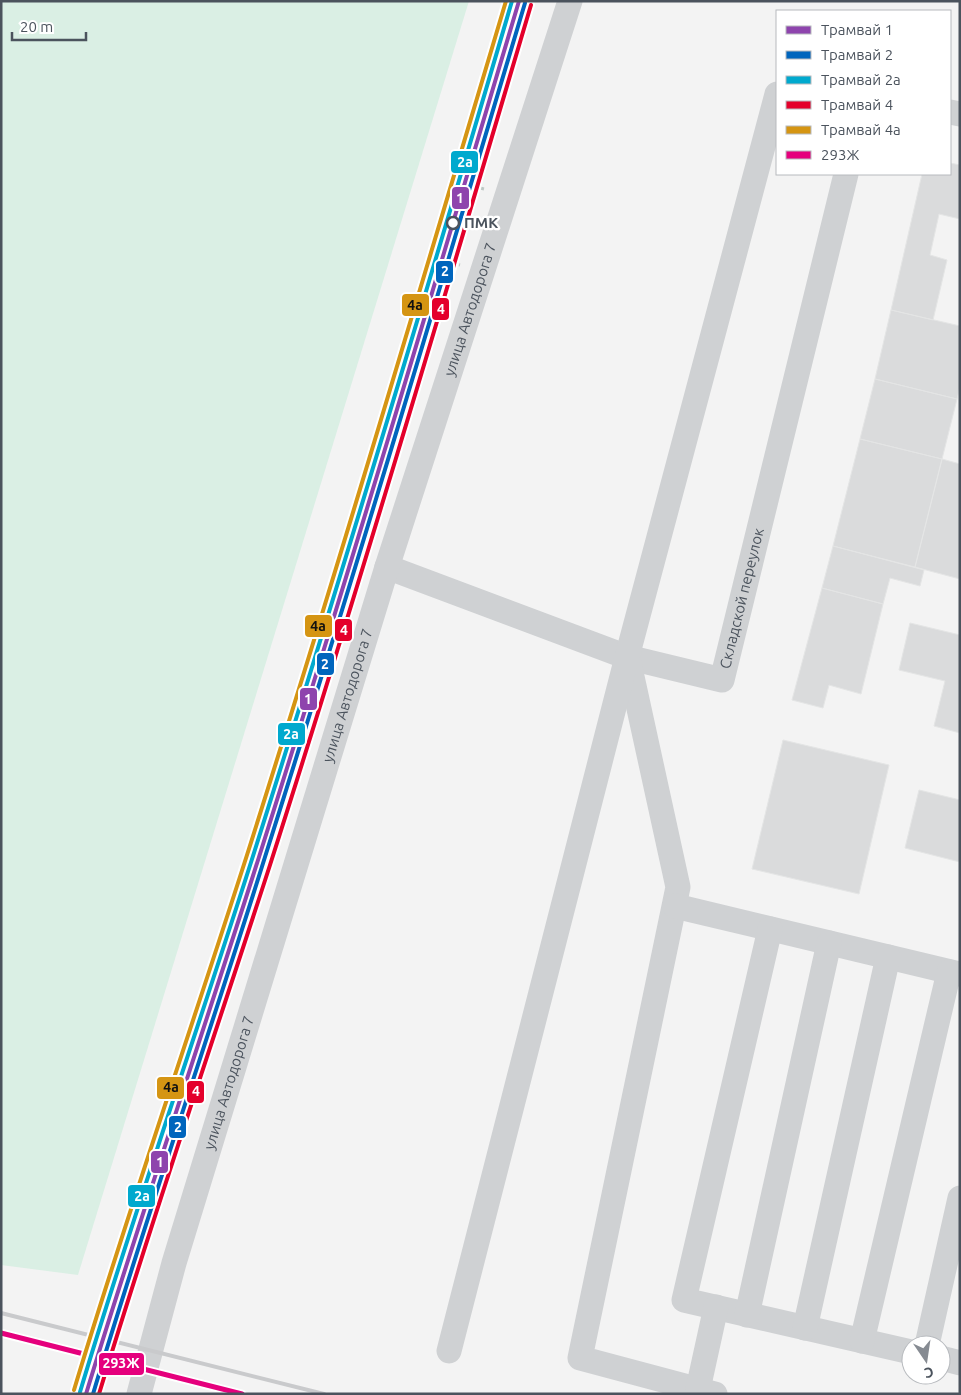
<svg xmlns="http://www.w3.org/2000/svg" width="961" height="1395" font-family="Ubuntu,sans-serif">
<rect width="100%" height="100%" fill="#f3f3f3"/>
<path fill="#daefe4" d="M1,1H469L78,1275L1,1265Z"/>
<path fill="#dadbdc" stroke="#e4e5e5" d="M950,163L960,165V219L939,214L930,255L947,260L933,320L891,310L922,174H950Z
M891,310L960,326V386L957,399L875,379Z
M875,379L957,399L942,459L860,439Z
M860,439L942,459L915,567L833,546Z
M942,459L960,464V579L915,567Z
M833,546L924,570L920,586L890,578L883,604L822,588Z
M822,588L883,604L861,694L829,685L823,708L792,700Z
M910,623L960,635V733L934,726L945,681L899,670Z
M783,740L889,765L859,894L752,869Z
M919,790L960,800V862L905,848Z"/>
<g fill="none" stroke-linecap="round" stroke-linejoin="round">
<path stroke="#bdc7c4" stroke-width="3" stroke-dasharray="4 2.5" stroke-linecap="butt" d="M456,182L484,189
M434,258L460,265"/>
<g stroke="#cfd1d3" stroke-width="25">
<path d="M950,112L960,114"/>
<path id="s1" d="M387,567L627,657L722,680L846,174"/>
<path d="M629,663L678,887L580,1358L715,1394"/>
<path d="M675,906L960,974"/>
<path d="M770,929L684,1300L911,1352"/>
<path d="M747,1315L829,943"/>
<path d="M805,1328L888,957"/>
<path d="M862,1341L949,972"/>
<path d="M927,1345L960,1198"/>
<path d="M449,1351L627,657L777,94"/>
<path d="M941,1358L960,1363"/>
<path d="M698,1389L716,1307"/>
<path id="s2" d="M139,1394L174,1263L387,567L570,1"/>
</g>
<path stroke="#c9cacc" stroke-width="4" d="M1,1313L324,1394"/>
<g stroke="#fff" stroke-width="9">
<path id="rail-1" d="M1,1333L242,1394"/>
</g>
<use href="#rail-1" stroke="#e5007d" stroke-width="5"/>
<g stroke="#fff" stroke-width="8">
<path id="tram-1" d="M86,1394C141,1214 202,1036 259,857C349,573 434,287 519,1"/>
</g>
<g stroke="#fff" stroke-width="8">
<path id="tram-2" d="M93,1394C147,1214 209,1036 265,857C355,573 440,288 525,3"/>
</g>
<g stroke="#fff" stroke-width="8">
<path id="tram-3" d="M80,1392C134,1212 196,1035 253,856C343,572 428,287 512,1"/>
</g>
<g stroke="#fff" stroke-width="8">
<path id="tram-4" d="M99,1394C153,1216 213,1041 270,865C361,580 446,292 531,5"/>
</g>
<g stroke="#fff" stroke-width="8">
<path id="tram-5" d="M74,1390C128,1211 190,1033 247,855C337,571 421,286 506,1"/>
</g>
<use href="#tram-1" stroke="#8e44ad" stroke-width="4"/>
<use href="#tram-2" stroke="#0065bd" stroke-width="4"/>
<use href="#tram-3" stroke="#00a9ce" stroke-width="4"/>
<use href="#tram-4" stroke="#e4002b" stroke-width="4"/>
<use href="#tram-5" stroke="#d59513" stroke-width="4"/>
</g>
<circle fill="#fff" stroke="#4b535d" stroke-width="2.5" cx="453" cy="223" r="6"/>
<g text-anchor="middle" stroke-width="4.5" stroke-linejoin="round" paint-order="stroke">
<g font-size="15" font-weight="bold" fill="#4b535d" stroke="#fff" text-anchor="start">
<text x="464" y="228">ПМК</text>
</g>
<g font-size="15" fill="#4b535d" stroke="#fff">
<text dy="5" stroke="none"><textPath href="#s2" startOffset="1134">улица Автодорога 7</textPath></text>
<text dy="5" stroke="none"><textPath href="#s1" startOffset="438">Складской переулок</textPath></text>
<text dy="5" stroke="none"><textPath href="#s2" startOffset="729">улица Автодорога 7</textPath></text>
<text dy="5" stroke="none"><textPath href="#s2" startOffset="324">улица Автодорога 7</textPath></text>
</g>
</g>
<g stroke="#fff" stroke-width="2">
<rect x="450" y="150" width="29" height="24" rx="5" fill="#00a9ce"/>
<rect x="451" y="186" width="19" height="24" rx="5" fill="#8e44ad"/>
<rect x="435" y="260" width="19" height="24" rx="5" fill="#0065bd"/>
<rect x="401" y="293" width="29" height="24" rx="5" fill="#d59513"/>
<rect x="431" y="297" width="19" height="24" rx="5" fill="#e4002b"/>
<rect x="304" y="614" width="29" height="24" rx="5" fill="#d59513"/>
<rect x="334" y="618" width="19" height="24" rx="5" fill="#e4002b"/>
<rect x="316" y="652" width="19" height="24" rx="5" fill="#0065bd"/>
<rect x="299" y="687" width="19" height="24" rx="5" fill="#8e44ad"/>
<rect x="277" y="722" width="29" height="24" rx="5" fill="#00a9ce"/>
<rect x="156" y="1076" width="29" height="24" rx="5" fill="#d59513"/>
<rect x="186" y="1080" width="19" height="24" rx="5" fill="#e4002b"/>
<rect x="168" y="1115" width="19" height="24" rx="5" fill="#0065bd"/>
<rect x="150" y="1150" width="19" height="24" rx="5" fill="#8e44ad"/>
<rect x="127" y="1184" width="29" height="24" rx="5" fill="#00a9ce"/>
<rect x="98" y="1352" width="47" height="24" rx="5" fill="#e5007d"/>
</g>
<g font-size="14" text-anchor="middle" font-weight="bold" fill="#fff">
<text x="465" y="167">2а</text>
<text x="460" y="203">1</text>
<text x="445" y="276">2</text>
<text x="441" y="314">4</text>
<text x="344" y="635">4</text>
<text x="325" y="669">2</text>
<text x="308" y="704">1</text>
<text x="291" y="739">2а</text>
<text x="196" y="1096">4</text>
<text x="178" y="1132">2</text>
<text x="160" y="1167">1</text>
<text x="142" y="1201">2а</text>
<text x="121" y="1368">293Ж</text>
</g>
<g font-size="14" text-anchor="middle" font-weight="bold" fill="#111">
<text x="415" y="310">4а</text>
<text x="318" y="631">4а</text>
<text x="171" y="1092">4а</text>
</g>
<rect width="961" height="1395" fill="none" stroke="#4b535d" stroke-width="5"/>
<rect x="776" y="10" width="175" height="165" fill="#ffffff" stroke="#b7babe"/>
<rect x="786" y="26" width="25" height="8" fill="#8e44ad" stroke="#b7babe"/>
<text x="821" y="35" font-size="15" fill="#4b535d">Трамвай 1</text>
<rect x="786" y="51" width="25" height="8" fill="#0065bd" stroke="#b7babe"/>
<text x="821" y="60" font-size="15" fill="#4b535d">Трамвай 2</text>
<rect x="786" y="76" width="25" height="8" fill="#00a9ce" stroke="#b7babe"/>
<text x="821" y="85" font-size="15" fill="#4b535d">Трамвай 2а</text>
<rect x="786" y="101" width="25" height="8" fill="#e4002b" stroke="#b7babe"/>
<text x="821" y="110" font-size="15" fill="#4b535d">Трамвай 4</text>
<rect x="786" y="126" width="25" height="8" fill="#d59513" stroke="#b7babe"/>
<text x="821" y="135" font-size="15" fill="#4b535d">Трамвай 4а</text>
<rect x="786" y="151" width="25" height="8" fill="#e5007d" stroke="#b7babe"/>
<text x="821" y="160" font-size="15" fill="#4b535d">293Ж</text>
<g transform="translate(926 1360) rotate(167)"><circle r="24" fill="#ffffff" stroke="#b7babe"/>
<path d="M0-4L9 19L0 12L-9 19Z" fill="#868b92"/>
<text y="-8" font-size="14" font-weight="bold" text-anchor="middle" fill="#4b535d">С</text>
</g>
<path d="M12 32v8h74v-8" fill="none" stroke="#4b535d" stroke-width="2.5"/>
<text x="20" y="32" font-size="15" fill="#4b535d" stroke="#ffffff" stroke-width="4" paint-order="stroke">20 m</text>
</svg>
